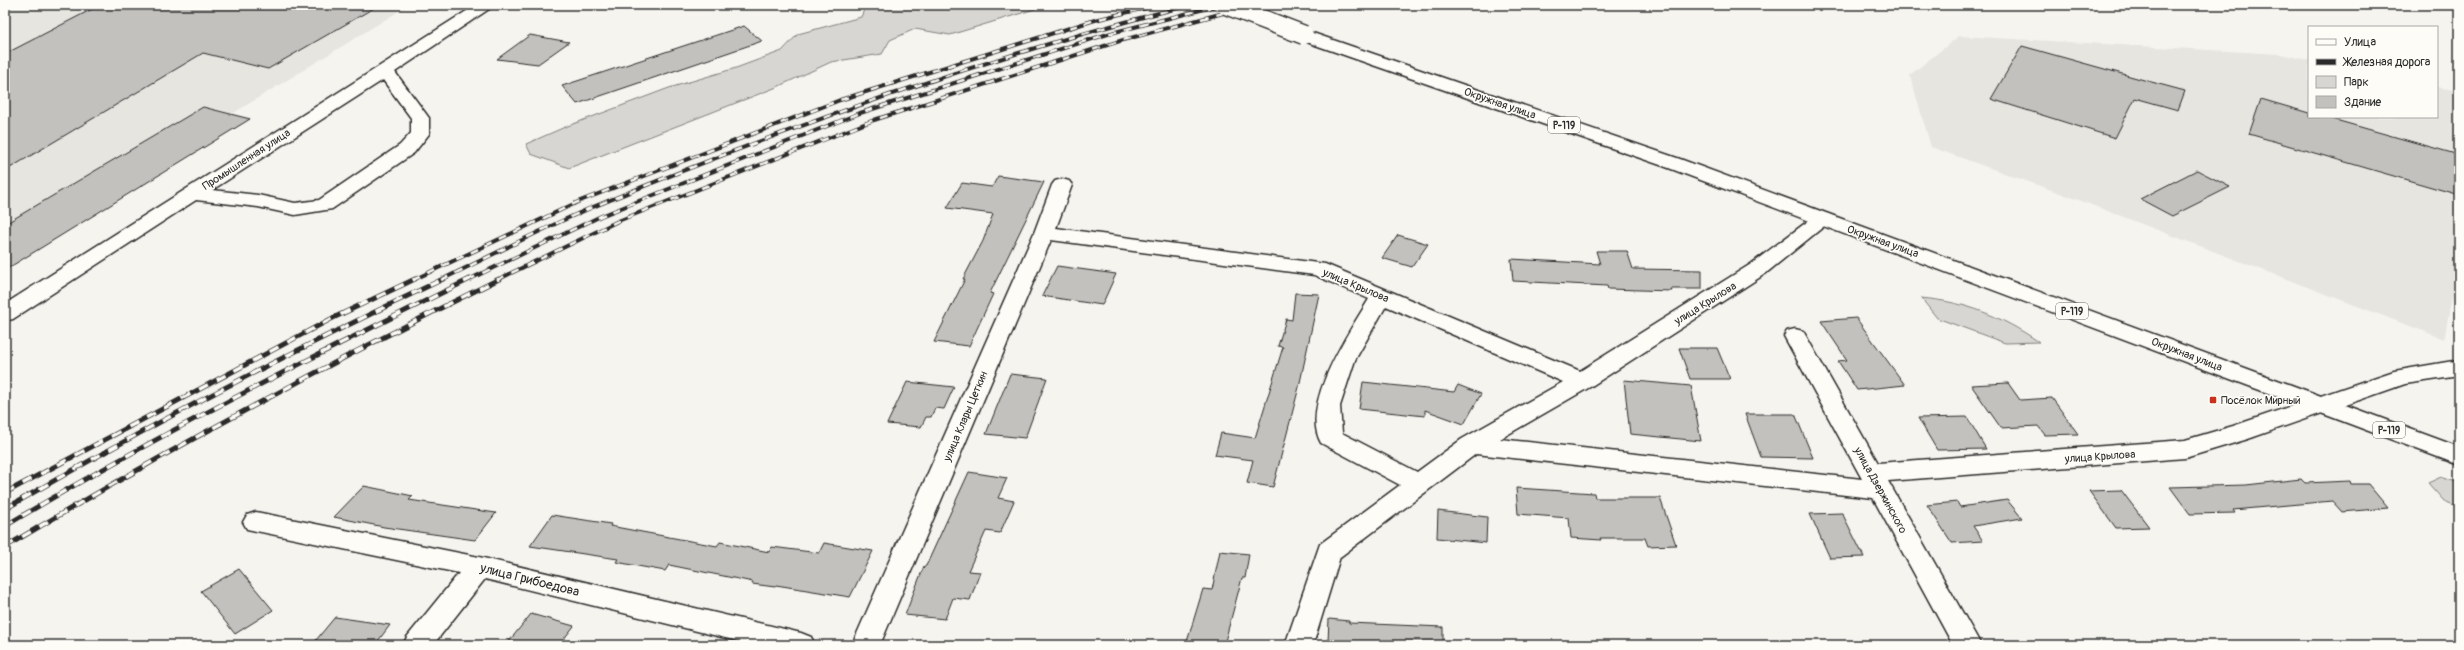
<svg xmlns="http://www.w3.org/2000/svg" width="2464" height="650" font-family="Pangolin,sans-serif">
<rect width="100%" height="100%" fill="#f5f4ef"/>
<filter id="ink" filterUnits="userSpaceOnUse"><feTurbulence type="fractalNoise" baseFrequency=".025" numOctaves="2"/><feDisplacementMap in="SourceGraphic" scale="8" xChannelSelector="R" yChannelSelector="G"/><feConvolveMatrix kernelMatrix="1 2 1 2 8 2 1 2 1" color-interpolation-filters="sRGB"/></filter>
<g filter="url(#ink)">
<path fill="#e6e5e0" d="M5,5H409L232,114L252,118L5,270Z
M1959,36L2280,54L2309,60V117H2437V87L2459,91V260L2444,339L2071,197L1931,147L1910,75Z"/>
<path fill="#d7d6d2" stroke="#81807e" d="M866,5H1048L950,35L915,29L890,40L882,54L831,62L777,87L569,168L531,154L526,144L565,127L669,88L736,68L782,51L798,34L861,17Z
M1921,298C1966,302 2001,316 2039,342L2005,343L1937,318Z
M2441,477L2459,483V507L2444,501L2428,483Z"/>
<path fill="#c2c1be" stroke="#2b2b2b" d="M100,5H379L268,69L203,53L5,171V54Z
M744,26L762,41L577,104L562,86Z
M530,35L569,42L538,64L497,59Z
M2022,46L2144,80L2185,91L2178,110L2135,98L2115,138L1991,99Z
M2261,99L2309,113V117H2325L2459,155V195L2249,134Z
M203,107L250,119L5,270V224Z
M2197,170L2230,187L2172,216L2140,199Z
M998,176L1044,182L990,293L993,294L969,346L934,342L965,279H963L983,241L993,214L947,208L962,183L992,187Z
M1398,235L1428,244L1412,267L1382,258Z
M1596,251H1627L1633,269L1702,270V289H1671L1672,291L1608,289L1607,286L1513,281L1511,259L1600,264Z
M1057,266L1116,274L1102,305L1042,296Z
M1295,293L1319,294L1299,387L1273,487L1247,483L1253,460L1215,455L1221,433L1255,438L1283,347L1278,346L1286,319L1292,320Z
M1856,318L1905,385L1857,390L1838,361L1847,360L1821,321Z
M1679,348H1717L1730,379H1690Z
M1010,374L1047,378L1025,438L986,434Z
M1624,380L1691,386L1701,441L1630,434Z
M907,382L954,387L944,409L935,408L931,417H926L921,427L887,424Z
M1363,382L1454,392L1458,385L1481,394L1464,424L1425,410V416L1359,409Z
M2008,383L2020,400L2052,398L2078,434L2045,435L2038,426L2001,428L1971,385Z
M1745,414H1795L1813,458L1761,457Z
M1967,417L1986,449L1937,450L1918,418Z
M969,472L1007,478L998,498L1014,501L1000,533L986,531L968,571L980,572L970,600L953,598L945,619L905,615L924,566H926Z
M2301,479L2305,483L2350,481L2351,484H2368L2388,508L2342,512L2332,501L2233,510L2235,513L2190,514L2170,487L2246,485Z
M364,486L413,496L409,500L496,513L475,540L384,527L334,517Z
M1516,488L1594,493L1595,498H1660L1676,545L1648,546L1645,538H1600L1601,540L1571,538L1569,518L1518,514Z
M2121,490L2149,527L2116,528L2089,491Z
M2007,500L2022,518L1973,526L1983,541L1952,543L1927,505L1957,502L1960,507Z
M1438,511L1487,517L1486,543L1437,538Z
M1842,513L1864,557L1830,558L1810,514Z
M552,515L611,524L610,526L717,546L720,542L769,552L772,547L819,553L824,543L873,551L850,597L776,585L775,587L752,584L753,582L669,565L665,571L616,562L618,559L530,546Z
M1220,551L1249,554L1245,578H1242L1224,645H1186L1203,589L1212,590Z
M239,569L273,610L235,634L201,591Z
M531,614L574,626L559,645H506Z
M335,617L390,625L375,645H312Z
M1329,619L1349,621V623L1443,627V645H1366L1328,642Z"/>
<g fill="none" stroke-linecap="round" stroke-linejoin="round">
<g stroke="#2b2b2b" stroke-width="3">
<path id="minor" d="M476,5H495L395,72L429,118V134L414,153L332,209L295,215L258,207L196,200L13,319L5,321V304ZM383,80L411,118V133L400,145L319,200L295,203L258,195L212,190Z
M1062,179L1069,181L1072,185L1056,228L1325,264L1580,371L1751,264L1816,215L1823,213L1830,215L1833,219L1765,274L1590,387L1500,439L1862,479L1784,336L1787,331L1795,329L1803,331L1806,336L1878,463L2185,440L2233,426L2394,371L2459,360V376L2405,384L2248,439L2185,458L1888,481L1981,645H1953L1873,498L1476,454L1340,557L1313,645H1285L1320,544L1400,485L1321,443C1299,405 1349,332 1369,299L1314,275L1051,240L880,645H852L1034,233L1052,185L1055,181ZM1386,306L1563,382L1462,439L1417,472L1342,433L1340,406L1355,360Z
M256,512L479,557L801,633L811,637L815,645H754L485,579L433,645H403L407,637L459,573L247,529L243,522L247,515Z"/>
</g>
<g stroke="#2b2b2b" stroke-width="3">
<path id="highway" d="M1304,30L1680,159L2459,447V465L1666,167L1298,39L1296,35L1298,31Z"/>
</g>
<use href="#minor" fill="#fdfcf7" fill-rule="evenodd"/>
<use href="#highway" fill="#fdfcf7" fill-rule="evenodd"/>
<g stroke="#2b2b2b" stroke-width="4">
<path id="rail-far1" d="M413,280L580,201L840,100L1095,20L1158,5
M441,280C491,256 541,229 593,207C787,127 986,57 1189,5
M468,280L601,216L860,113L1111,33L1220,5
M497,280L618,221L874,120L1123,40L1253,5"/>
</g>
<g stroke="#2b2b2b" stroke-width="5">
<path id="rail" d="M5,493L331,319L415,279
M5,509C147,426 294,350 443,279
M5,526C155,436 313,356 470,279
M5,547C166,451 331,362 499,279"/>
</g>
<use href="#rail-far1" stroke="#fdfcf7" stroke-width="2.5" stroke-dasharray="8" stroke-linecap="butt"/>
<use href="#rail" stroke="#fdfcf7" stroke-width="3.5" stroke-dasharray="10" stroke-linecap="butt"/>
<g stroke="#2b2b2b" stroke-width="21" stroke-linecap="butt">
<path id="highway-bridge" d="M1226,5L1304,35"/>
</g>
<use href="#highway-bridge" stroke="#fdfcf7" stroke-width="18"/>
</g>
</g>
<rect fill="#c8321e" stroke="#fdfcf7" stroke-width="1.5" x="2209" y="396" width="8" height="8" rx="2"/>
<g text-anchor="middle" stroke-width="3.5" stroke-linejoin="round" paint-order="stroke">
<g fill="#fdfcf7" stroke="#6a6a68" stroke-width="1">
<rect x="1548" y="117" width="32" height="16" rx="3"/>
<rect x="2056" y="303" width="32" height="16" rx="3"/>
<rect x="2373" y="422" width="32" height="16" rx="3"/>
</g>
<g font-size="10" font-weight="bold" fill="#2b2b2b">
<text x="1564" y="129">Р-119</text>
<text x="2072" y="315">Р-119</text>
<text x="2389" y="434">Р-119</text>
</g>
<g font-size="11" fill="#2b2b2b" stroke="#fdfcf7">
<text transform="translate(1500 103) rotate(19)" y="4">Окружная улица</text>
<text transform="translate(246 159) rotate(-33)" y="4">Промышленная улица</text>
<text transform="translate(1883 241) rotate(20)" y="4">Окружная улица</text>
<text transform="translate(1356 285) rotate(23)" y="4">улица Крылова</text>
<text transform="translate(1705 303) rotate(-32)" y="4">улица Крылова</text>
<text transform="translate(2187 354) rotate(21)" y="4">Окружная улица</text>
<text transform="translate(965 416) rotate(-67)" y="4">улица Клары Цеткин</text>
<text transform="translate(2100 456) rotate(-4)" y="4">улица Крылова</text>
<text transform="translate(1881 490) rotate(61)" y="4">улица Дзержинского</text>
</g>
<g font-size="11" fill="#2b2b2b" stroke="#fdfcf7" text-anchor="start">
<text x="2221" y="404">Посёлок Мирный</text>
</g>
<g font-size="13" fill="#2b2b2b" stroke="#fdfcf7">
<text transform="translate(530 579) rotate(14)" y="5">улица Грибоедова</text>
</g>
</g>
<rect width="2464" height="650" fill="none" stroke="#fdfcf7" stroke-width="20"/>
<rect x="10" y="10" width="2444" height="630" fill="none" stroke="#2b2b2b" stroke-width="1.5" filter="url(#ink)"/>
<rect x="2308" y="26" width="130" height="92" fill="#fdfcf7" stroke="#a9a8a5"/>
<rect x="2316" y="39" width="20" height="6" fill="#fdfcf7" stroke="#a9a8a5"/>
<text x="2344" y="46" font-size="12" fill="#2b2b2b">Улица</text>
<rect x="2316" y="59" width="20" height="6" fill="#2b2b2b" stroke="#a9a8a5"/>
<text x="2344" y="66" font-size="12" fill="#2b2b2b">Железная дорога</text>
<rect x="2316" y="76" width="20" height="12" fill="#d7d6d2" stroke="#a9a8a5"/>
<text x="2344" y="86" font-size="12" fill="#2b2b2b">Парк</text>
<rect x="2316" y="96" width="20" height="12" fill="#c2c1be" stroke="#a9a8a5"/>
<text x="2344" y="106" font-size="12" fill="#2b2b2b">Здание</text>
</svg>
